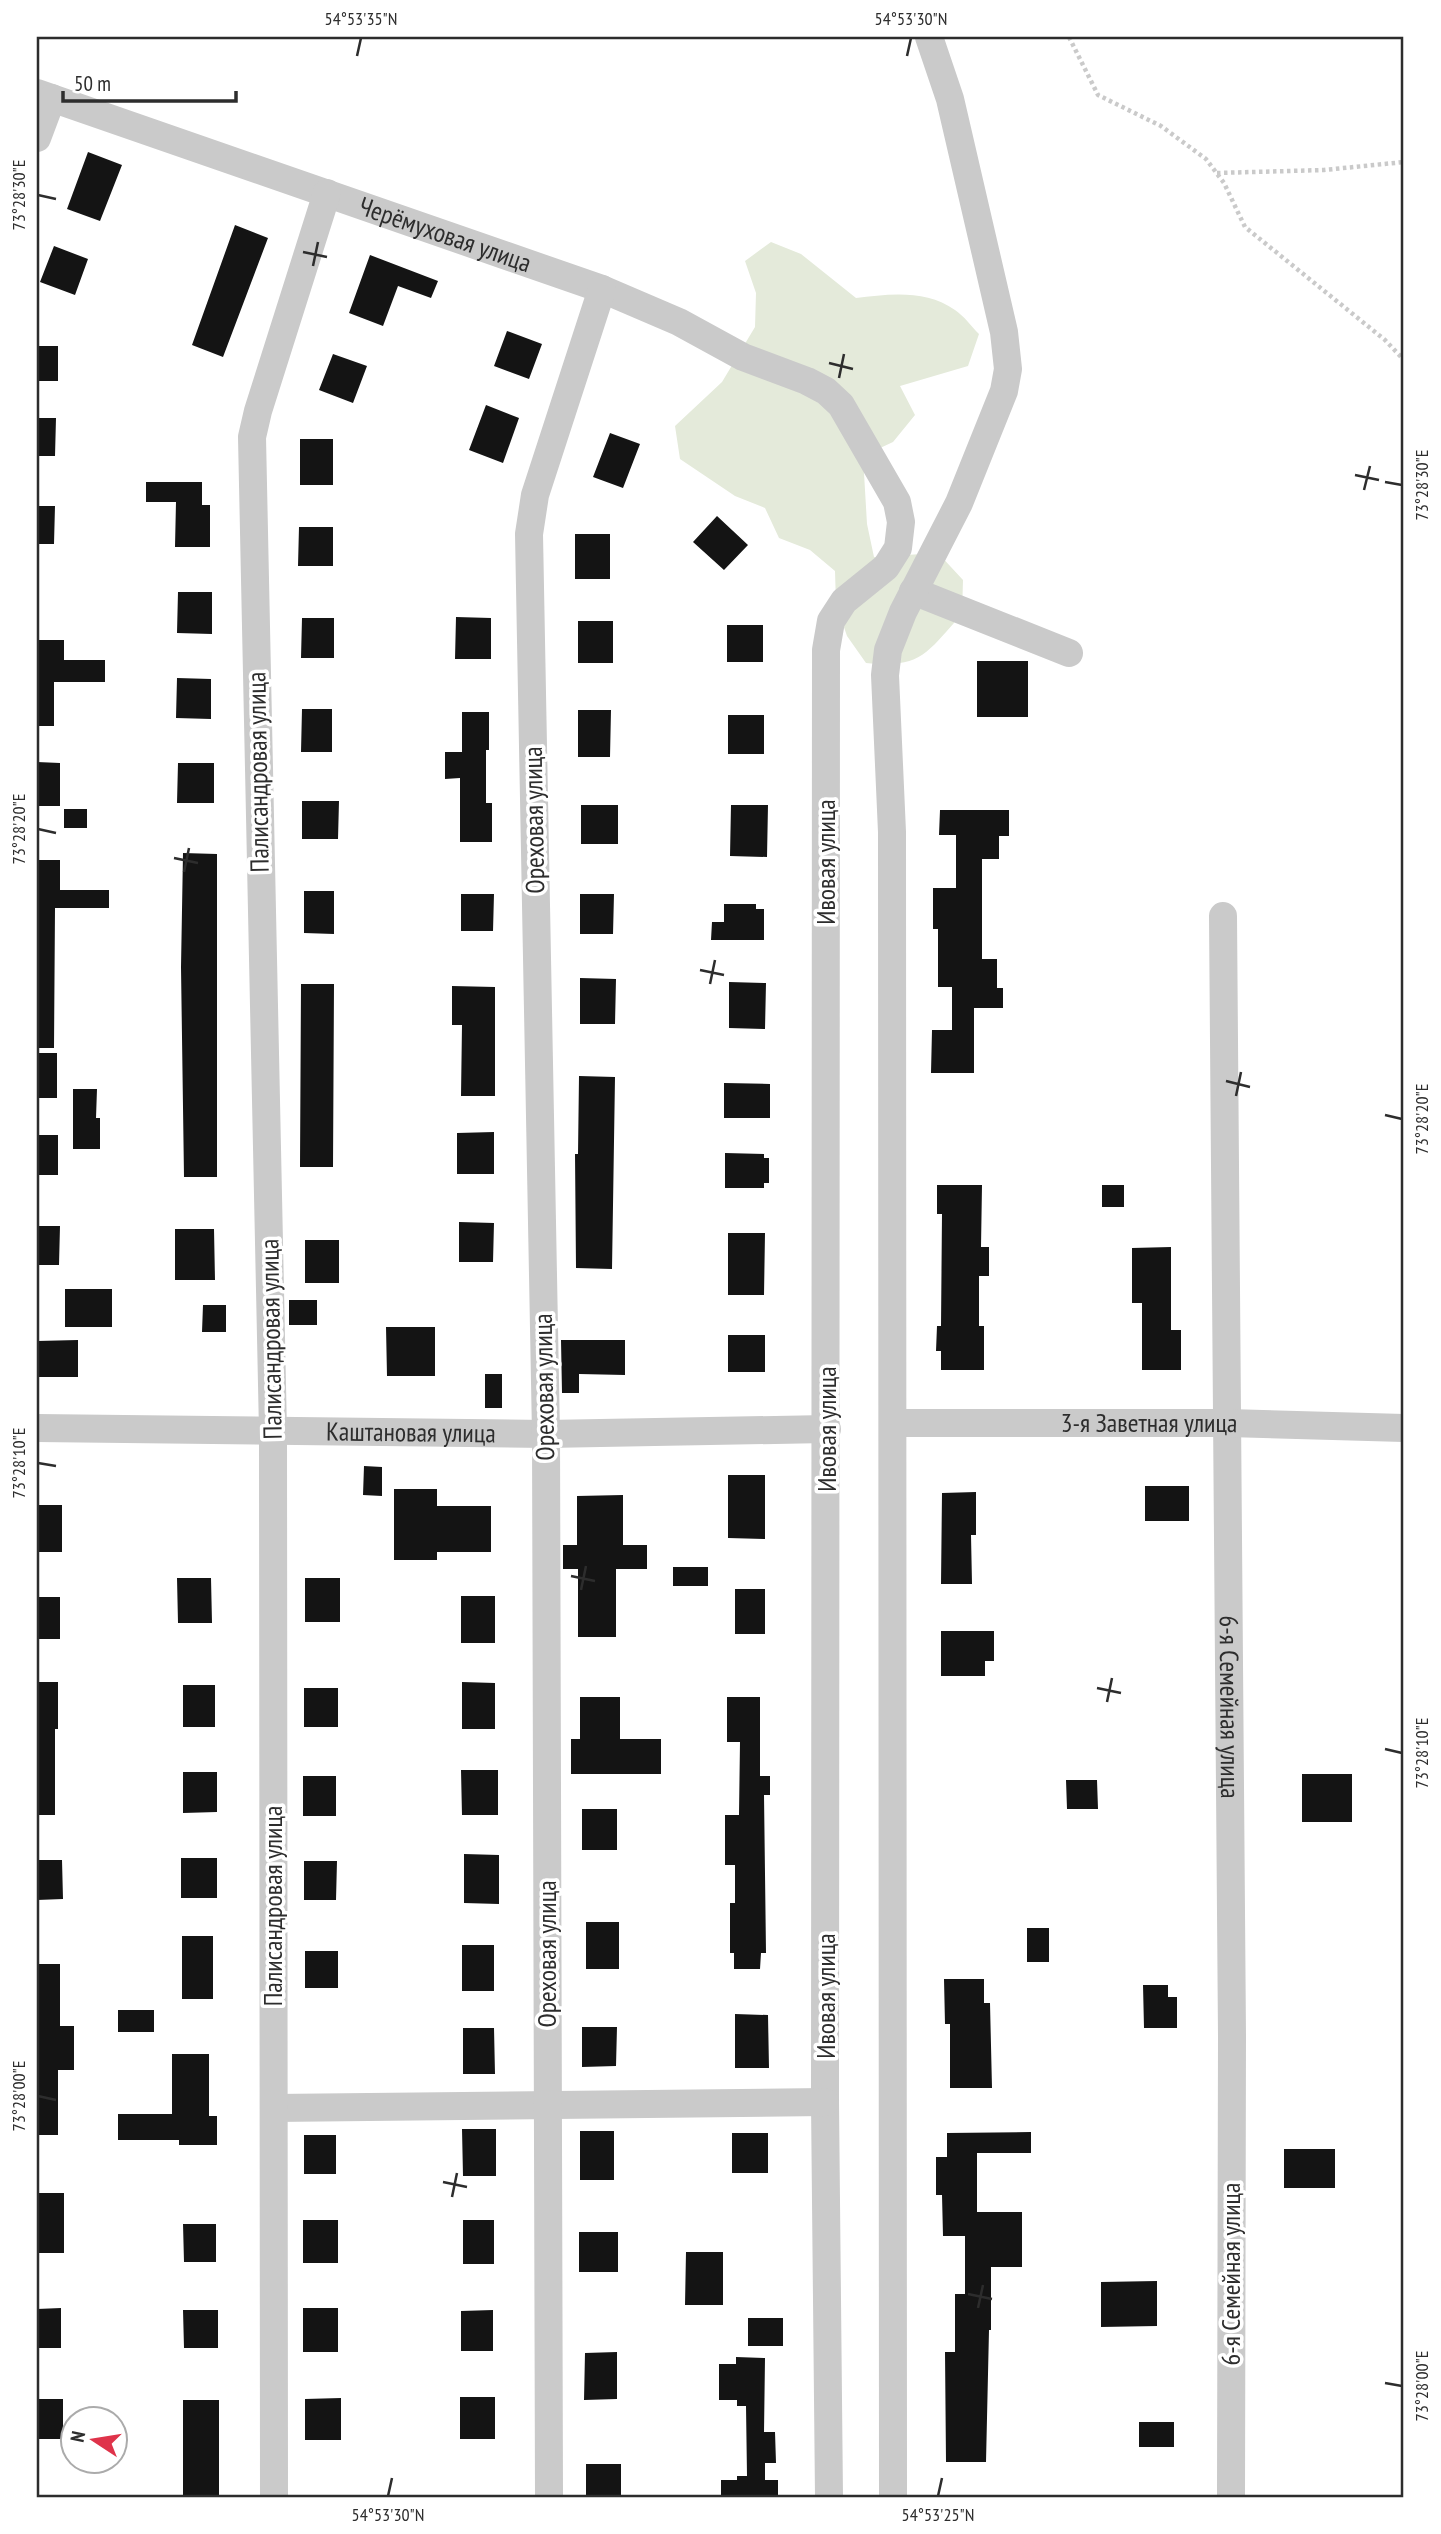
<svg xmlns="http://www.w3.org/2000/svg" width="1441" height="2534" font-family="'PT Sans Narrow',sans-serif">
<rect width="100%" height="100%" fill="#fff"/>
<path fill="#e4eada" d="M771,242L801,254L856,298C888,294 926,289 955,310C964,316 971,326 979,334L968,366L900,386L915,415L893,442L863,456L867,524L874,557L938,553L963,580L962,614C927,652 922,669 866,663L847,636L836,604L835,571L810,550L779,538L765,508L735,496L680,459L675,426L722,382L755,327L756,293L745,261Z"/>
<path fill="#141414" d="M88,152L122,165L100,221L67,209Z
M235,225L268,238L223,357L192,345Z
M54,246L88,259L75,295L40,282Z
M370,255L438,281L431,298L398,286L383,326L349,313Z
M507,331L542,344L529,379L494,366Z
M37,346H58V381H37Z
M333,354L367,366L353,403L319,390Z
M486,405L519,418L503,463L469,450Z
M37,418H56L55,456H37Z
M610,433L640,444L623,488L593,477Z
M300,439H333V485H300Z
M146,482H202V505H210V547H175L176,502H146Z
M37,506H55L54,544H37Z
M717,516L748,545L724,570L693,542Z
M299,527H333V566H298Z
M575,534H610V579H575Z
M178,592H212V634L177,633Z
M456,617L491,618V659H455Z
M302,618H334V658H301Z
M578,621H613V663H578Z
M727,625H763V662H727Z
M37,640H64V660H105V682H54V726H37Z
M977,661H1028V717H977Z
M177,678L211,679V719L176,718Z
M302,709H332V752H301Z
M578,710H611L610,757H578Z
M462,712H489V750H486V803H492V842H460V778L445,779V752H462Z
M728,715H764V754H728Z
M37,762L60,763V806H37Z
M178,763H214V803H177Z
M302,801H339L338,839H302Z
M581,805H618V844H581Z
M731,805H768L767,857L730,856Z
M64,809H87V828H64Z
M940,810H1009V836H999V859H982V959H997V988H1003V1008H974V1073H931L932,1030H952V987H938V929H933V888H956V835H939Z
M183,853L217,854V1177H184L181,967Z
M37,860H60V890H109V908H55L54,1048H37Z
M304,891H334V934L304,933Z
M461,894H494L493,931H461Z
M580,894H614L613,934H580Z
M724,904H756V909H764V940H711L712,922H724Z
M580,978L616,979L615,1024H580Z
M729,982L766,983L765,1029L729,1028Z
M301,984H334L333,1167H300Z
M452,986L495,987V1096H461L462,1025H452Z
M37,1053H57V1098H37Z
M579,1076L615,1077L612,1269L576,1268L575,1154H578Z
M724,1083L770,1084V1118H724Z
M73,1089H97L96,1118H100V1149H73Z
M494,1132V1174H457V1133Z
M37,1135H58V1175H37Z
M725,1153L764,1154V1158H769V1183H764V1188H725Z
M937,1185H982L981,1247H989V1276H979V1326H984V1370H941V1351H936L937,1326H941L942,1214H937Z
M1102,1185H1124V1207H1102Z
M459,1222L494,1223L493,1262H459Z
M37,1226H60L59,1265H37Z
M175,1229H214L215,1280H175Z
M728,1233H765L764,1295H728Z
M305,1240H339V1283H305Z
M1171,1247V1330H1181V1370H1142V1303H1132V1248Z
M65,1289H112V1327H65Z
M289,1300H317V1325H289Z
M203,1305H226V1332H202Z
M386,1327H435V1376H387Z
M728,1335H765V1372H728Z
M78,1340V1377H37V1341Z
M561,1340H625V1375L579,1374V1393H562Z
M485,1374H502V1408H485Z
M364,1466L382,1467V1496L363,1495Z
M728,1475H765V1539L728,1538Z
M1145,1486H1189V1521H1145Z
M394,1489H437V1506H491V1552H437V1560H394Z
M976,1492V1535H971L972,1584H941L942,1493Z
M623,1495V1545H647V1569H616V1637H578V1569H563V1545H577V1496Z
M37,1505H62V1552H37Z
M673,1567H708V1586H673Z
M177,1578H211L212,1623H178Z
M305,1578H340V1622H305Z
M735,1589H765V1634H735Z
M461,1596H495V1643H461Z
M37,1597H60V1639H37Z
M941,1631H994V1661H985V1676H941Z
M37,1682H58V1729H55V1815H37Z
M462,1682L495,1683V1729H462Z
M183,1685H215V1727H183Z
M304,1688H338V1727H304Z
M580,1697H620V1739H661V1774H571V1739H580Z
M727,1697H760V1776H770V1795H764L766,1953H761L760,1969H734V1953H730V1903H735V1865H725V1815H739L740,1742H727Z
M461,1770H498V1815H462Z
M183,1772H217V1812L183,1813Z
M1302,1774H1352V1822H1302Z
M303,1776H336V1816H303Z
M1066,1780H1097L1098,1809H1067Z
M582,1809H617V1850H582Z
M464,1854L499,1855V1904L464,1903Z
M181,1858H217V1898H181Z
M37,1860H62L63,1899L37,1900Z
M304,1861H337L336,1900H304Z
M586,1922H619V1969H586Z
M1027,1928H1049V1962H1027Z
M182,1936H213V1999H182Z
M462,1945H494V1991H462Z
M305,1951H338V1988H305Z
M37,1964H60V2026H74V2070H58V2135H37Z
M944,1979H984V2003H990L992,2088H950V2024H945Z
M1143,1985H1168V1997H1177V2028H1144Z
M118,2010H154V2032H118Z
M735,2014L768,2015L769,2068H735Z
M582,2027H617L616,2066L582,2067Z
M463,2028H494L495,2074H463Z
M172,2054H209V2116H217V2145H179V2140H118V2114H172Z
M462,2129H496V2176H463Z
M580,2131H614V2180H580Z
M1031,2132V2153H977V2212H1022V2267H991V2330H989L986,2462H946L945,2352H955V2294H965V2236H943L942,2195H936V2157H947V2133Z
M732,2133H768V2173H732Z
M304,2135H336V2174H304Z
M1284,2149H1335V2188H1284Z
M37,2193H64V2253H37Z
M303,2220H338V2263H303Z
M463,2220H494V2264H463Z
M183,2224H216V2262H184Z
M579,2232H618V2272H579Z
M686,2252H723V2305H685Z
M1157,2281V2326L1101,2327V2282Z
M61,2308V2348H37V2309Z
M303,2308H338V2352H303Z
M183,2310H218V2348H184Z
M493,2310V2351H461V2311Z
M748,2318H783V2346H748Z
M617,2352V2399L584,2400L585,2353Z
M736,2357L765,2358L764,2432H775L776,2463H765V2480H778V2497H721V2480H737V2476H747L746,2406H737V2400H719V2364H736Z
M460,2397H495V2439H460Z
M341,2398V2440H305V2399Z
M37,2399H63V2439H37Z
M183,2400H219V2497H183Z
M1139,2422H1174V2447H1139Z
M586,2464H621V2497H586Z"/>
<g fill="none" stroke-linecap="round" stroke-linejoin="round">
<path stroke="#cacaca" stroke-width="4.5" stroke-dasharray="3.5 3.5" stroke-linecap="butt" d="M1069,37L1098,95L1161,126L1206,159L1224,183L1245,227L1385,340L1404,360
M1217,173L1324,170L1404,162"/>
<g stroke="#cacaca" stroke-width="28">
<path id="s1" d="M37,93L602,289L679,322L743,357L807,381L826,391L841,405L897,502L901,522L898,548L886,567L844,601L831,621L826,650L825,2102L829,2497"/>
<path d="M37,138L52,98"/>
<path d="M913,591L1069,653"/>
<path id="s2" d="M1223,916L1232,2036L1231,2497"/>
<path id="s3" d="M893,1423H1228L1404,1428"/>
<path id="s4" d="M37,1428L546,1434L827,1429"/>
<path d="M274,2108L825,2102"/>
<path d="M274,2497L273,1432L252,437L258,411L327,193"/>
<path d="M549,2497L546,1434L529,534L535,495L602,289"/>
<path d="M893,2497L892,832L885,675L888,650L903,612L959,503L1004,391L1008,369L1004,332L950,99L929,37"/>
</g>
</g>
<path fill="none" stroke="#2d2d2d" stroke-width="2.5" d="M357,56L361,38M907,56L911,38M38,195L56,199M303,252L327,257M313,266L318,242M829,363L853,369M839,378L844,354M1355,475L1379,480M1385,482L1402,485M1364,490L1370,466M38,829L56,833M174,858L198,863M184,872L189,848M700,970L724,975M710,984L715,960M1226,1081L1250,1087M1236,1096L1241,1072M1385,1115L1402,1119M38,1463L56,1466M571,1576L595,1581M581,1590L586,1566M1097,1688L1121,1693M1107,1702L1112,1678M1385,1749L1402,1753M38,2096L56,2100M443,2182L467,2187M452,2197L457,2173M968,2294L992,2299M978,2308L983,2285M1385,2383L1402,2386M388,2496L392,2478M938,2496L942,2478"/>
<g text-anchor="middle" stroke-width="7" stroke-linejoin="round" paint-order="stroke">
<g font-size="26" fill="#2d2d2d" stroke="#fff">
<text dy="9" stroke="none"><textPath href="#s1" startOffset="432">Черёмуховая улица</textPath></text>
<text transform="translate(258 772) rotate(-91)" y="9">Палисандровая улица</text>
<text transform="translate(534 820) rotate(-91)" y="9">Ореховая улица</text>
<text transform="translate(826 862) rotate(-90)" y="9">Ивовая улица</text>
<text transform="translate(271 1339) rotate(-91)" y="9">Палисандровая улица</text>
<text transform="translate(544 1387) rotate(-91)" y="9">Ореховая улица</text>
<text dy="9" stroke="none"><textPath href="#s3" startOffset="256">3-я Заветная улица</textPath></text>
<text transform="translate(827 1429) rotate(-90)" y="9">Ивовая улица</text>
<text dy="9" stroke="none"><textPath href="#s4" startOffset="374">Каштановая улица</textPath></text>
<text dy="9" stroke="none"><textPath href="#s2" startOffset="791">6-я Семейная улица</textPath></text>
<text transform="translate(273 1906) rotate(-90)" y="9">Палисандровая улица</text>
<text transform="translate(547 1954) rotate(-90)" y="9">Ореховая улица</text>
<text transform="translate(826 1996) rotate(-90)" y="9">Ивовая улица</text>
<text transform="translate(1231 2274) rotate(-90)" y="9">6-я Семейная улица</text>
</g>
</g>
<rect width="1441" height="2534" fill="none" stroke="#ffffff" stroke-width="77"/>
<g transform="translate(94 2440) rotate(282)"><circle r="33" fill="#ffffff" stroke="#ababab" stroke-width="2"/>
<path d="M0-5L12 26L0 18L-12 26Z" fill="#df334a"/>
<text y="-10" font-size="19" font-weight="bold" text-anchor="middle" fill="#2d2d2d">N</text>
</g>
<path d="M63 91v10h173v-10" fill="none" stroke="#2d2d2d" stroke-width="3.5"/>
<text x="74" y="91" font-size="21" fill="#2d2d2d" stroke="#ffffff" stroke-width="5" paint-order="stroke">50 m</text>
<rect x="38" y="38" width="1364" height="2458" fill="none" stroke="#2d2d2d" stroke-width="2.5"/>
<g font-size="18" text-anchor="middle" fill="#2d2d2d">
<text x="361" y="25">54°53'35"N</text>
<text x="911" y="25">54°53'30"N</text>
<text transform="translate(19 195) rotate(-90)" y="6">73°28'30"E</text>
<text transform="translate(1422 485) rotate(-90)" y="6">73°28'30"E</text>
<text transform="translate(19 829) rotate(-90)" y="6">73°28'20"E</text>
<text transform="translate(1422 1119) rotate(-90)" y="6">73°28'20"E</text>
<text transform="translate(19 1463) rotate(-90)" y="6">73°28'10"E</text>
<text transform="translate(1422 1753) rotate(-90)" y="6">73°28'10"E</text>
<text transform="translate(19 2096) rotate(-90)" y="6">73°28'00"E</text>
<text transform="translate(1422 2386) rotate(-90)" y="6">73°28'00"E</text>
<text x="388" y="2521">54°53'30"N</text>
<text x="938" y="2521">54°53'25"N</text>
</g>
</svg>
